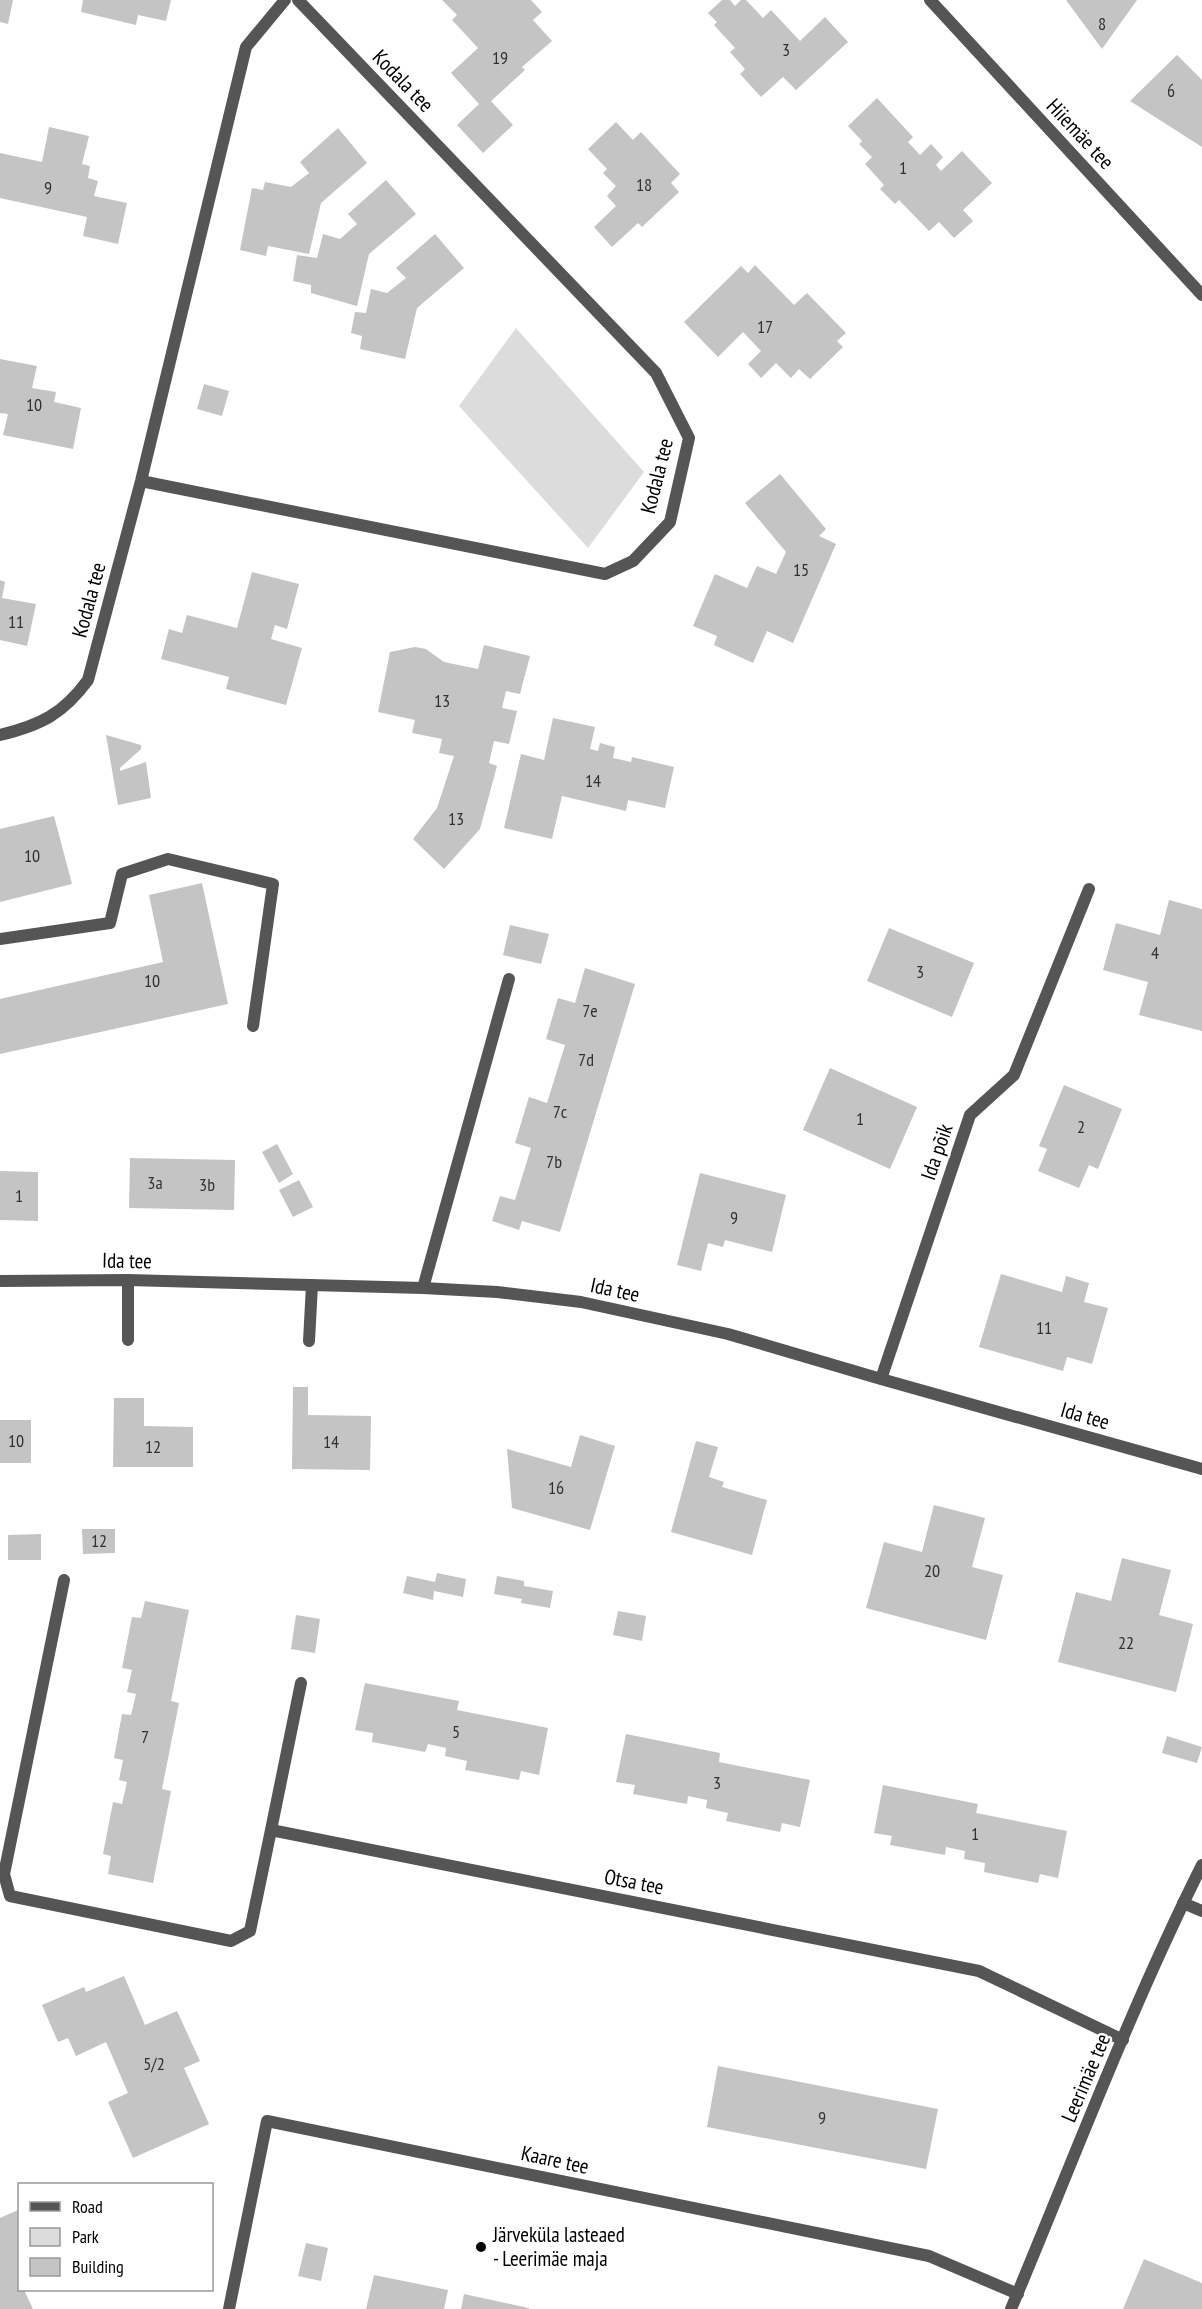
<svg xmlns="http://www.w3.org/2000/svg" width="1202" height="2309" font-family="'PT Sans Narrow',sans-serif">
<rect width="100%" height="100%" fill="#fff"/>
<path fill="#dcdcdc" d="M516,328L644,472L588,548L459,406Z"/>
<path fill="#c4c4c4" d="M0,0H13L8,24L0,22Z
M83,0H171L166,21L138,15L136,25L81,12Z
M442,0H531L542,12L533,20L552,41L522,67L525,70L491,101L513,125L483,153L457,125L479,104L451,73L478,48L452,20L457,15Z
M722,0H730L735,6L741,0H746L763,18L771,10L800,41L825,17L848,42L796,90L783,77L761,97L740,74L745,69L730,52L735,48L714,25L717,22L708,13Z
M1066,0H1137L1102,49Z
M1177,55L1202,80V147L1130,101Z
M877,98L913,137L908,142L920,155L931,144L943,157L936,165L941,171L962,151L992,183L963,210L973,221L954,238L939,222L929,231L899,200L895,204L880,189L884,185L865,164L872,157L859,144L862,141L848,126Z
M616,122L633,140L641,132L680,174L671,183L679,192L642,227L638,223L612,247L594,227L616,206L607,196L616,186L603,173L607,169L588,149Z
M49,127L89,136L82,164L90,166L88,178L98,181L94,196L127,203L118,244L83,236L87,217L0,198V153L42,162Z
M338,128L367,163L321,203L309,254L268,246L266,256L240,250L252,188L263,190L265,182L291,187L309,173L300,162Z
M386,180L416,214L369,254L357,306L311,293V285L293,281L297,255L317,258L323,234L340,239L357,224L348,214Z
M435,234L464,268L417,308L405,359L360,349L362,336L351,333L355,312L366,313L371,289L387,293L406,278L396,268Z
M755,265L794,305L807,293L846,333L837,341L843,347L810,379L799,369L791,378L776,363L761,378L748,364L761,351L743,332L718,357L684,322L741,266L748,273Z
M0,359L37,366L32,388L56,392L54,402L81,408L73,449L3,435L8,414L0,413Z
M204,384L229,391L222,416L197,409Z
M780,474L826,529L819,536L836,544L793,643L767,631L753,663L714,645L717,636L693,626L715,574L747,588L757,566L776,574L786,552L745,503Z
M252,572L299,584L287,629L275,625L271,639L302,648L286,705L226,689L229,677L161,659L169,629L182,633L187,615L237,628Z
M0,580L5,582L2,598L36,604L27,646L0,640Z
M484,645L530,656L520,694L506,691L502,708L517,711L509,744L494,741L489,763L497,766L480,829L444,869L413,839L437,808L454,756L439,753L442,739L412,733L415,720L378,712L390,652L415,647L426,649L444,662L478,669Z
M553,718L595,727L590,749L598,751L600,743L615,747L613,758L631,762L632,757L674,767L665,808L628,800L626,811L562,796L552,839L504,828L521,754L544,760Z
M106,735L141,745V749L120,768V771L146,762L151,798L118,805Z
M54,816L72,884L0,902V829Z
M202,883L228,1004L0,1054V999L163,962L149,895Z
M1169,900L1202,909V1031L1139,1015L1148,982L1103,970L1116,923L1160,935Z
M510,925L549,934L541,964L503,955Z
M889,928L974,963L952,1017L867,981Z
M585,968L635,984L560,1232L522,1221L519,1230L492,1221L500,1196L515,1200L531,1148L515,1143L529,1097L547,1103L565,1045L546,1039L558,998L575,1003Z
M830,1068L917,1107L890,1169L803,1130Z
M1064,1085L1122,1109L1098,1169L1089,1165L1079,1188L1038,1171L1047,1149L1039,1146Z
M277,1144L293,1174L279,1183L262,1152Z
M130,1158L235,1160L234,1210L129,1208Z
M0,1171L38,1172V1221L0,1220Z
M700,1173L786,1195L772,1252L725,1240L723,1247L708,1243L701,1271L677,1265Z
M299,1180L313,1207L293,1217L279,1190Z
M1001,1274L1062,1292L1066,1276L1089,1283L1084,1302L1108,1308L1092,1364L1067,1357L1063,1371L979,1347Z
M293,1387H308V1415L371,1416L370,1470L292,1469Z
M114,1398H144V1426L193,1427V1467H113Z
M0,1420H31V1463H0Z
M580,1435L615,1446L590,1530L512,1508L507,1449L571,1467Z
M696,1441L718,1447L709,1477L724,1482L722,1487L767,1500L752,1555L671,1532Z
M934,1505L985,1518L972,1567L1003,1575L986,1640L866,1608L884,1542L922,1552Z
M82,1529H115V1553L83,1554Z
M41,1534V1560H8V1535Z
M1122,1558L1171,1570L1159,1615L1193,1624L1176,1692L1058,1662L1076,1592L1111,1601Z
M437,1573L466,1579L463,1597L434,1591L433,1600L403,1593L407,1576L435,1582Z
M497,1576L524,1581V1586L553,1591L550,1608L521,1603L522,1599L494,1594Z
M145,1601L189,1610L171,1701L179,1703L162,1789L171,1791L153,1883L108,1874L111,1856L103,1854L113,1802L122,1804L127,1782L119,1780L123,1760L114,1758L122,1714L131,1715L136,1694L127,1692L132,1670L122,1668L132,1617L141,1618Z
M618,1611L646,1616L642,1641L613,1635Z
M296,1615L320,1619L315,1653L291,1649Z
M365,1683L459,1701L457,1710L548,1728L539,1775L521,1771L519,1780L465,1770L467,1761L445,1756L446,1748L428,1744L425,1752L372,1742L373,1733L355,1730Z
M626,1734L720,1753L719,1762L810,1780L800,1827L782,1823L780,1832L726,1821L728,1813L706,1808L707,1800L688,1796L687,1804L633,1794L635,1785L616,1782Z
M1167,1736L1202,1747L1197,1763L1162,1753Z
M883,1785L978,1804L976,1813L1067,1831L1058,1878L1040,1874L1038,1883L984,1872L985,1863L964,1859L965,1851L946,1847L945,1855L890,1845L892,1836L874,1833Z
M124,1976L145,2025L177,2011L200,2061L184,2068L209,2124L133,2158L108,2102L128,2093L106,2042L76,2056L68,2038L58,2042L42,2005L84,1987L86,1992Z
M718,2066L938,2109L926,2169L707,2127Z
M18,2210L20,2214V2273L17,2274L20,2280V2290H24L33,2309H0V2218Z
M306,2243L328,2248L321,2281L298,2276Z
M1144,2259L1202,2283V2309H1123Z
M374,2275L448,2290L444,2309H366Z
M464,2294L529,2308V2309H461Z"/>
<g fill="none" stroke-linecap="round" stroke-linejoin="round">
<path stroke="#555" stroke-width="12" d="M0,939L110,923L122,874L168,859L273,884L253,1026
M128,1280V1340
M423,1288L509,979
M309,1341L312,1285"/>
<path stroke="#555" stroke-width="12" d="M930,0L1202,295
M141,481L605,574L633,561L670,522L689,438L656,373L298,0
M0,735C41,725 63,714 88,680L141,481L246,47L285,0
M0,1281L128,1280L423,1288L497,1292L581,1302L728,1334L881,1379L1202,1469
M881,1379L970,1115L1014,1075L1089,889
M64,1580L4,1874L10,1896L231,1941L250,1931L271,1830
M301,1683L271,1830L979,1971L1123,2040
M1183,1903L1202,1911
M229,2309L267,2121L929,2256L1018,2294
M1011,2309C1073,2161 1130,2009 1202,1865"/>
</g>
<circle fill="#000" stroke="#fff" stroke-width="2" cx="481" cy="2247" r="6"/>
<g text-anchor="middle" stroke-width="5" stroke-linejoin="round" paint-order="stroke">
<g font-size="18" fill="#313131">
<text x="1102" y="30">8</text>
<text x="786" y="56">3</text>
<text x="500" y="64">19</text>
<text x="1171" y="97">6</text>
<text x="903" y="174">1</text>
<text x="644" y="191">18</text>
<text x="48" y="194">9</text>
<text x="765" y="333">17</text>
<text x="34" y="411">10</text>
<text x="801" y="576">15</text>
<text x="16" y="628">11</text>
<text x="442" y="707">13</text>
<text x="593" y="787">14</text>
<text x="456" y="825">13</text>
<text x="32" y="862">10</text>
<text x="1155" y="959">4</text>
<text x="920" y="978">3</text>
<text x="152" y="987">10</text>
<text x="590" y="1017">7e</text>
<text x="586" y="1066">7d</text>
<text x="560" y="1118">7c</text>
<text x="860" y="1125">1</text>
<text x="1081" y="1133">2</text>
<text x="554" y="1168">7b</text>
<text x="155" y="1189">3a</text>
<text x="207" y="1191">3b</text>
<text x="19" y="1202">1</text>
<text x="734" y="1224">9</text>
<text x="1044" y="1334">11</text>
<text x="16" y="1447">10</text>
<text x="331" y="1448">14</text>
<text x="153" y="1453">12</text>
<text x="556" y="1494">16</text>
<text x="99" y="1547">12</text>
<text x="932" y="1577">20</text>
<text x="1126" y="1649">22</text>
<text x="456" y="1738">5</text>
<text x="145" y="1743">7</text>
<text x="717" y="1789">3</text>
<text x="975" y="1840">1</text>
<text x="154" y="2070">5/2</text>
<text x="822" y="2124">9</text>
</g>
<g font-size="21" fill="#000" stroke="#fff">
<text transform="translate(403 81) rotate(46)" y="7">Kodala tee</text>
<text transform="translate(1080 134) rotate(47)" y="7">Hiiemäe tee</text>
<text transform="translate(657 476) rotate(-76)" y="7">Kodala tee</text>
<text transform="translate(89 600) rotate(-75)" y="7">Kodala tee</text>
<text transform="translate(937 1152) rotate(-71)" y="7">Ida põik</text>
<text transform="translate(127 1261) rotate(1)" y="7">Ida tee</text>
<text transform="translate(615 1290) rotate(12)" y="7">Ida tee</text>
<text transform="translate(1085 1416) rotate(16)" y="7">Ida tee</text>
<text transform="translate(634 1882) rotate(11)" y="7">Otsa tee</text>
<text transform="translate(1086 2078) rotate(-67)" y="7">Leerimäe tee</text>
<text transform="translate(555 2160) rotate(12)" y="7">Kaare tee</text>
</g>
<g font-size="21" fill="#000" stroke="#fff" text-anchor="start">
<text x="493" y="2242">Järveküla lasteaed<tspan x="493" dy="24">- Leerimäe maja</tspan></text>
</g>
</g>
<rect x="18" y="2183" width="195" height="108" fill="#ffffff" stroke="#999999" stroke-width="1.5"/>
<rect x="30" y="2202" width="30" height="9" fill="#555555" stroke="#999999" stroke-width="1.5"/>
<text x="72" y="2213" font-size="18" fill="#000000">Road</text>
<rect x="30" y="2228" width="30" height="18" fill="#dcdcdc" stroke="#999999" stroke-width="1.5"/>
<text x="72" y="2243" font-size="18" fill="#000000">Park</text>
<rect x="30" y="2258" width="30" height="18" fill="#c4c4c4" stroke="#999999" stroke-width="1.5"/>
<text x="72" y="2273" font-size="18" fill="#000000">Building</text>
</svg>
